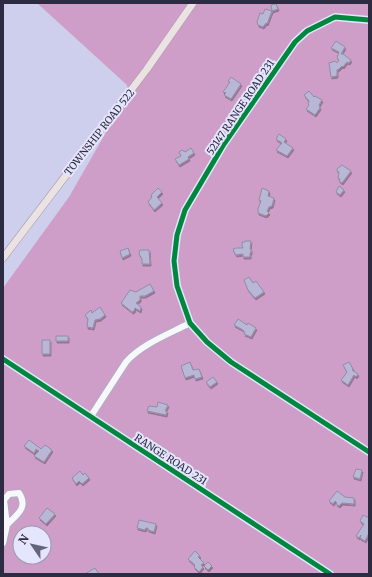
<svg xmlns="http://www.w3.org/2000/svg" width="372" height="577" font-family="Merriweather,serif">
<defs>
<filter id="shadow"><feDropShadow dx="1" dy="2" stdDeviation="0" flood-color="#0004"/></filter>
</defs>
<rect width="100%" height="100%" fill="#ceceed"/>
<path fill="#cf9ec8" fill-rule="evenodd" d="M37,3H369V574H3V288L69,197L128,94L127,85ZM20,533H44V557H20Z"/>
<path fill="#b9b7d6" stroke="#8e8ea5" filter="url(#shadow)" d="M276,4L278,9L272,11L271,5Z
M265,9L272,11L267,24L266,23L263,27L258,25L257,22L260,13L263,14Z
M336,41L345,47L341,54H343L351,60L349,63L347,62L343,67L342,66L339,69L337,70V76L331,77L329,63L335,61L337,63L339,60L337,58L339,52L331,48Z
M231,77L241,84L231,99L224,95L226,93L223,92L230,82L228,81Z
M309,91L314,97L315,96L322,100L319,105L320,108L315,115L306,109L309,105L308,104L309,101L304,95Z
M279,134L286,139L284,142L293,148L287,156L276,150L282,143L276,139Z
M191,148L194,153L188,157L189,159L179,165L175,159L181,156L179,152L182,150L185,152Z
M342,165L351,171L342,183L339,181L340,179L338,178L339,172L337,171V169Z
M339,186L344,190L340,195L336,192Z
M158,188L162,192L157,197L162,203L154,210L148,202L152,197L151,196L152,194Z
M262,188L269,191L268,196L274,198L272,206L269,207L267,211L269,213L266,216L258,213V209L261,201L259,200Z
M245,241H251L250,249H251V253H250V257H243V254L236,255L234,252L233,249L236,248H243L242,246V242H245Z
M128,248L130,254L122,258L120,251Z
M140,250H149L150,264H142V259L139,254Z
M249,277L253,283L256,281L264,292L255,298L248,290L244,280Z
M150,284L154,291L145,296H140V300L136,303L141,307L140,311L135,308L134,311L132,312L121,303L130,290L136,292Z
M100,307L105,315L100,319L95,320L93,328L87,327L88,319L85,315L91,310L92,313Z
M238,319L247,325L248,323L256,328L251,337L244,334L245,333L243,330L234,325Z
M56,336H68V341H56Z
M42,340H50V354H42Z
M190,362L193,370L199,369L202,377L195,379L194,375L185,378L181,366Z
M349,362L353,369L352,370L358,374L356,377L354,375L348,385L341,380L347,372L343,365Z
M213,377L217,382L210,387L206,382Z
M158,402L168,405L165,411H167L166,415L147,411L149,406L157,407Z
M29,440L41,449L45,445L52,450L44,462L34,456L39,451L36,449L34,453L24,446Z
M356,469L362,470L360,479L353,477Z
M80,471L83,475L85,473L89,478L82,484L79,481L76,484L72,478Z
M337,491L345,497L354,498V504L342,503L339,506L336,504L337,503L335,501L333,504L329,501Z
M47,508L55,514L46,524L39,518Z
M363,515L369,518V533L365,541L360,538L361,535L359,538L356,536L364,524L360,521Z
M139,520L156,524L154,532L148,530V528H146L145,530L137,528Z
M195,551L200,556L198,557L204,563L201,565L203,567L199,572L194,567L195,565L188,559Z
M208,562L212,566L208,570L204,566Z
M95,568L99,574H85Z"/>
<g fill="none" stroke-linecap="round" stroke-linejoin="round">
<g stroke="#aeaec5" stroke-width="8">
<path id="minor" d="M369,20L335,17L307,31L295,42L224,144L185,210L177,235L174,261L177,286L190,323L207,342L231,362L369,452
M3,359L330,574
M91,416L126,362C142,344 169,334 190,323
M3,543L7,525L4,500L9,494L19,493C29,508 16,515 7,525"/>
</g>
<g stroke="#aa9ca4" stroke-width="8">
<path id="major" d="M3,258L147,69L193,3"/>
</g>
<use href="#minor" stroke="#f8f8fc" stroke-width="6"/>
<use href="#major" stroke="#eae2e3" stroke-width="7"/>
<g stroke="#e5e5fd" stroke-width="8">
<path id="cycleway" d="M369,20L335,17L307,31L295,42L224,144L185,210L177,235L174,261L177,286L190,323L207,342L231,362L369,452
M3,359L330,574"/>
</g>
<use href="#cycleway" stroke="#00873e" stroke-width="5"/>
</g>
<g text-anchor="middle" stroke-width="4" stroke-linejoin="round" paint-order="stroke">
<g font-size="10" fill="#2c2b41" stroke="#e5e5fd">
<text transform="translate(240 107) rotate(-56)" y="4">52147 RANGE ROAD 231</text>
<text transform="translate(99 132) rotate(-52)" y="4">TOWNSHIP ROAD 522</text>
<text transform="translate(171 459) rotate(33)" y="4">RANGE ROAD 231</text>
</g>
</g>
<rect width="372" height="577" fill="none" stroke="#2c2b41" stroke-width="8"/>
<g transform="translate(32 545) rotate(304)"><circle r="19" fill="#e5e5fd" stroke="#9b9bb2"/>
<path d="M0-3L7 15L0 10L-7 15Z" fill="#65647d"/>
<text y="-6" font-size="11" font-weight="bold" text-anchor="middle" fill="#2c2b41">N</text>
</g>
</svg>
